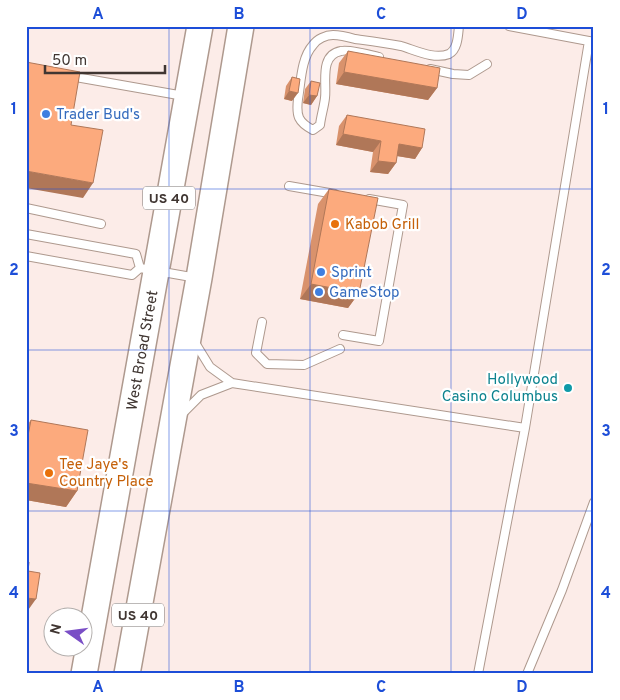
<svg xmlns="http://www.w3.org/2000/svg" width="620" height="700" font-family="Overpass,sans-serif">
<rect width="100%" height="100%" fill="#fdf9f6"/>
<path fill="#fcece8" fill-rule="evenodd" d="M26,26H594V674H26ZM52,618H82V648H52Z"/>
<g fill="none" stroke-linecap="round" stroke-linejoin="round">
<g stroke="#ae998e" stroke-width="10">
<path id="service" d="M509,26L594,42
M379,57C371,55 349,49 341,51C319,55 327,83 325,98C324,107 321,116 320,125L313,130C298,122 296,116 298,99C301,82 301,58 313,45C317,39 326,35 333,35C340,35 348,37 355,39C370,41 386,43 401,46C415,50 434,60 449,54C458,49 458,35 459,26
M430,69L453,74L469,75L487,64
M70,76L184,96
M289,186L335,194
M26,208L101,224
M26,234L136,254L140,268
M26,256L132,275L140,268L197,278
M262,322L256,353L267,364L304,365L340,349
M343,335L379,341L403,205L369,199
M194,341L210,367L232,383L525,428
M182,414L201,395L232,383
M478,674L525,428L589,41L594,42
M527,674L562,590L594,502"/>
</g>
<g stroke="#ae998e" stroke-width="28">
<g id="primary">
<path id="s1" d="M84,674L200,26"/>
<path d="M127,674L199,278L241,26"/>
</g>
</g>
<use href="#service" stroke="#fff" stroke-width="8"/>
<use href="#primary" stroke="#fff" stroke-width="25"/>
</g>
<path fill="#d9926c" d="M348,51L437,88L428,100L336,84L339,63Z
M292,77V101L284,99L286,86Z
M311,81L317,96L311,105L303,103L305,89Z
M347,115L422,148L415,159L397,156L396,163L388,174L370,172L373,152L336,145L339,126Z
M329,189L359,293L348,308L300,299L318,204Z
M31,420L77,491L66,507L26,500V426Z"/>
<path fill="#b07758" d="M344,72L437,88L428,100L336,84Z
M289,91L298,93L292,101L284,99Z
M309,95L317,96L311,105L303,103Z
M343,134L381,141L373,152L336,145Z
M399,144L422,148L415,159L391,155Z
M378,161L396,163L388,174L370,172Z
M26,171L93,183L83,198L26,188Z
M311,284L359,293L348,308L300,299Z
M26,483L77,491L66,507L26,500Z
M26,598L36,599L26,613Z"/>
<path fill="#fcaa7d" stroke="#b07758" d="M348,51L440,68L437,88L344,72Z
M26,62L80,72L71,125L103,130L93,183L26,171Z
M292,77L300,79L298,93L289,91Z
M311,81L320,83L317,96L309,95Z
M347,115L425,129L422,148L399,144L396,163L378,161L381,141L343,134Z
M329,189L378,198L359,293L311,284Z
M31,420L88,430L77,491L26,483V446Z
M26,561L29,562L28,571L40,573L36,599L26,598Z"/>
<path fill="none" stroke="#1d4ed8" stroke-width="1" stroke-opacity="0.55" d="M169,26V674M310,26V674M451,26V674M26,189H594M26,350H594M26,511H594"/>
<g fill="#3f7fe0" stroke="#fff" stroke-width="2">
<circle cx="46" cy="114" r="5"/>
<circle cx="321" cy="272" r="5"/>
<circle cx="319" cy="292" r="5"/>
</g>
<g fill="#e8710a" stroke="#fff" stroke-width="2">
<circle cx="335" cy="224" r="5"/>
<circle cx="49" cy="473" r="5"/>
</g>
<circle fill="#0f9aa8" stroke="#fff" stroke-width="2" cx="568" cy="388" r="5"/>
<g text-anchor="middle" stroke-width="4.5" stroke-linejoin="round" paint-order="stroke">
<g fill="#fff" stroke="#797270" stroke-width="1">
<rect x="143" y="186.5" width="52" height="23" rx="4"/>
<rect x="112" y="603.5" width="52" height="23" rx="4"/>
</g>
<g font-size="14" font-weight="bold" fill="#403632">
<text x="169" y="203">US 40</text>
<text x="138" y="620">US 40</text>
</g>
<g font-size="15" fill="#366cbe" stroke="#fff" text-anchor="start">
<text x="56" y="119">Trader Bud's</text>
<text x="331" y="277">Sprint</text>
<text x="329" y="297">GameStop</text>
</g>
<g font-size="15" fill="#c56008" stroke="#fff" text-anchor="start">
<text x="345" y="229">Kabob Grill</text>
<text x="59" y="469">Tee Jaye's<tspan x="59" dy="17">Country Place</tspan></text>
</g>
<g font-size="15" fill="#403632" stroke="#fff">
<text dy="5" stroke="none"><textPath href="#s1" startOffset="329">West Broad Street</textPath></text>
</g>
<g font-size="15" fill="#0d838f" stroke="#fff" text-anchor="end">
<text x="558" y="384">Hollywood<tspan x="558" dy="17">Casino Columbus</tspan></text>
</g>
</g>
<rect width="620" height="700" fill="none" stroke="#ffffff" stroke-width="55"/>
<g transform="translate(68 632) rotate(284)"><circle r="24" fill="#ffffff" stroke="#b3afad"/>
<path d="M0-4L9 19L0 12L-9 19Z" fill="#7a4ec6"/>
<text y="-8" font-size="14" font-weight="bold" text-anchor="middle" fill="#403632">N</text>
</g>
<path d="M45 65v8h120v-8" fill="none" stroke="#403632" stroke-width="2.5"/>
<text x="52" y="65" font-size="15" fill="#403632" stroke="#ffffff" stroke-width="4" paint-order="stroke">50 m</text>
<rect x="28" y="28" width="564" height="644" fill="none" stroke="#1d4ed8" stroke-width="2"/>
<g font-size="16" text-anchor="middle" font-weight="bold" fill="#1d4ed8">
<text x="98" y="19">A</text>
<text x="239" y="19">B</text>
<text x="381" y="19">C</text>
<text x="522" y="19">D</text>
<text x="14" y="114">1</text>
<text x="606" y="114">1</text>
<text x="14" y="275">2</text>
<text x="606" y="275">2</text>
<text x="14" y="436">3</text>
<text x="606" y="436">3</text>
<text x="14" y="598">4</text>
<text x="606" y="598">4</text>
<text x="98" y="692">A</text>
<text x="239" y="692">B</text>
<text x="381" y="692">C</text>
<text x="522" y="692">D</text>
</g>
</svg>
